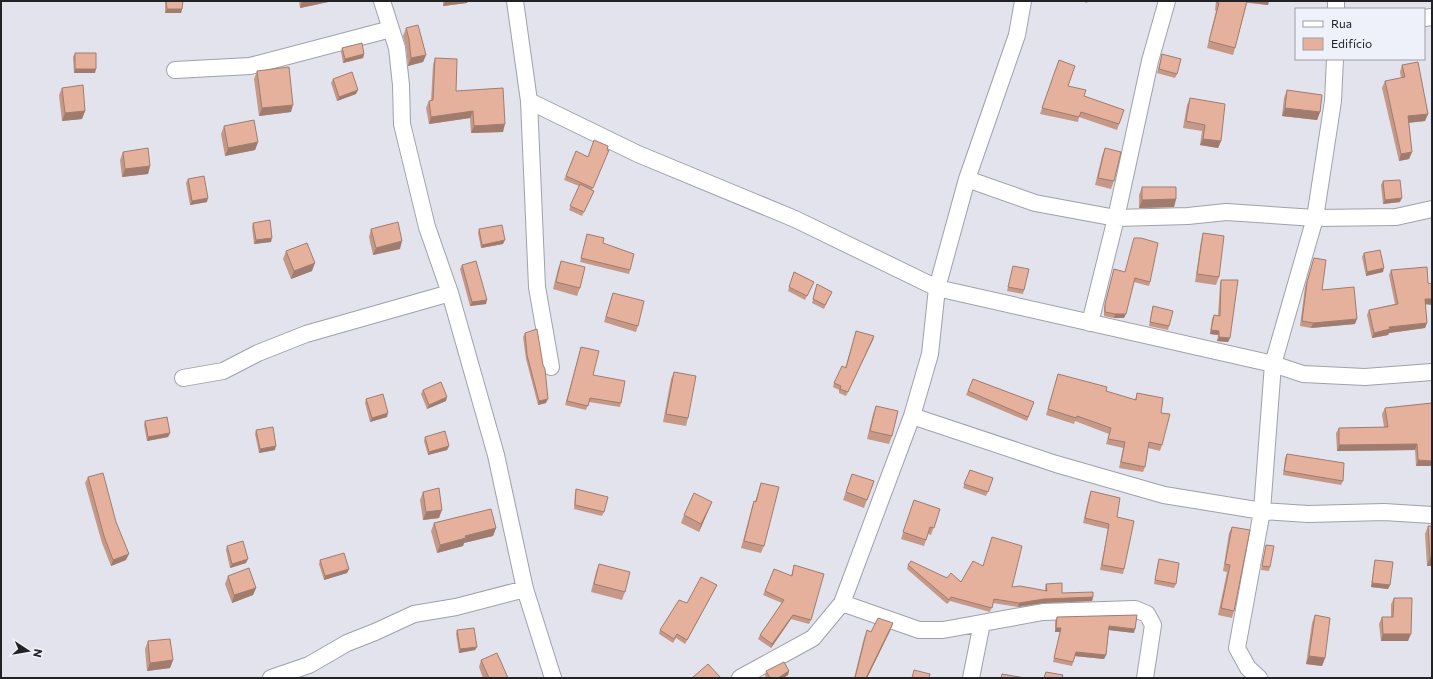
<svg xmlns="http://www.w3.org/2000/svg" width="1433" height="679" font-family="Commissioner,sans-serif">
<rect width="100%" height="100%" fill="#e2e3ed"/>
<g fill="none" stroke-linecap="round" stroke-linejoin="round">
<g stroke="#9fa1aa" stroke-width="18">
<path id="minor" d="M382,1L397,48L401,85L402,124L427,227L450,293L496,455L525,589L553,678
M515,1L529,101L537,287L551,367
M1336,1V9
M1424,18L1432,17
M175,70L250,66L391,29
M529,101L638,154L795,219L937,288L1273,364L1303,374L1365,377L1432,372
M967,179L1035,203L1116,218L1188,216L1226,212L1315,218L1396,217L1432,209
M1090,323L1116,218L1150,61L1167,1
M183,378L223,371L258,353L306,334L450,293
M912,416L1056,464L1164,495L1262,511L1308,514L1384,512L1432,515
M842,603L919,630H943L1043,612L1135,609L1147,614L1153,625L1145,678
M271,678L309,665L347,643L375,632L414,614L456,607L525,589
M740,678L813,638L842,603L912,416L930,354L937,288L967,179L1017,35L1023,1
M971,678L982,623
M1259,678L1248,668L1237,648L1262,511L1273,364L1315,218L1333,101L1335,59"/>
</g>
<use href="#minor" stroke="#fff" stroke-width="16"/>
</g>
<path fill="#c59887" d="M165,1H183L181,13H165Z
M299,1H333L300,8Z
M443,1H468L467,3L443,6Z
M1082,1H1088L1087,3Z
M1216,1H1269L1268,5L1247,3L1235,48L1233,55L1207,48L1216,11L1215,10Z
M406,28L426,55L423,62L408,66L406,47L403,36Z
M342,48L364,54L363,58L343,63L341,52Z
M75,53L95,73H74L73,57Z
M1162,54L1177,74L1175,78L1157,73Z
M435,58L456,91L503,132L471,133L470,118L429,124L426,108L429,101H431L433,65Z
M1059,60L1068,86L1084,96L1124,110L1117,130L1079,117L1078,122L1040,114Z
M1402,65L1428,114L1425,121L1409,123L1412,152L1409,159L1399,161L1382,88L1385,81L1401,78L1400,72Z
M257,71L291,112L259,116L254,79Z
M333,79L356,94L337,101L331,83Z
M62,88L85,111L82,119L62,121L59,95Z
M1287,90L1320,112L1317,120L1282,116L1284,98Z
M1190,98L1221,141L1218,148L1200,145L1202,131L1183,128L1187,105Z
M224,126L258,142L255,150L225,156L221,134Z
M608,146L592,190L594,191L592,195L582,216L569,210L579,186L564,180L576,151L588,157Z
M1105,148L1114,181L1111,189L1095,185L1102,156Z
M123,152L150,166L148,174L122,177L120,160Z
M188,179L207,202L190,205L186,183Z
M1383,181L1400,202L1383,204L1381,185Z
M1142,187L1176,199L1174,207L1139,208V195Z
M253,223L271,242L254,244L252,227Z
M371,229L400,249L373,255L369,237Z
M479,229L503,244L481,248L478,233Z
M1203,233L1219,277L1216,285L1195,282L1201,241Z
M587,234L603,243L630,270L629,274L580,262Z
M286,251L312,271L291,279L283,259Z
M1364,253L1383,272L1366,276L1362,257Z
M1314,258L1322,290L1355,324L1311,328L1300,326L1305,287Z
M561,261L580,288L577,296L553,289L558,269Z
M462,265L486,304L470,306L460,269Z
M1013,266L1024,290L1023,294L1007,291Z
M1114,269L1150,282L1149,286L1134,282L1124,318H1114L1104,316V308Z
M1391,270L1425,304L1427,323L1425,328L1389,333L1388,335L1372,338L1367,315L1369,310L1395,304L1389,275Z
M794,272L814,282L805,300L788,291Z
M1221,280L1230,338L1228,342L1217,341L1218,335L1210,334L1212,319L1214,315L1218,316L1220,284Z
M817,284L832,292L824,309L812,303Z
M613,293L638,326L636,332L604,322Z
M1153,306L1169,326L1168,330L1149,326L1152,310Z
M856,331L874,336L846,396L839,393V390L833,387L834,383L845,368Z
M525,333L546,403L538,405L526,359L523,337Z
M581,347L593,375L621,403L620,407L589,402L586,410L565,405Z
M674,372L688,418L686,426L663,422L671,379Z
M1058,374L1106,391L1135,400L1137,393L1161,413L1162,445L1160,451L1148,448L1145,467L1143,472L1119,468L1123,448L1106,444L1109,434L1075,421L1074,424L1046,415Z
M973,379L1034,402L1027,421L966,395Z
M423,390L446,401L427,409L421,394Z
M366,399L387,417L370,422L365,403Z
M1432,403V466H1416L1415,450L1337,451L1336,433L1339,428L1384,427L1382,414L1385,408Z
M876,406L892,436L889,444L867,439L873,414Z
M145,421L170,433L168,437L147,441L144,425Z
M256,430L275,450L259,453L255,434Z
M425,437L449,446L447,450L428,455L424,441Z
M1287,454L1343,481L1341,485L1283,475L1285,458Z
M970,470L993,478L986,496L963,488Z
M852,474L874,481L864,508L843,500Z
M88,477L126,560L111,566L102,543L85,483Z
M761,483L764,546L761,553L741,548L752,507L754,501L755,502Z
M576,489L604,512L602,516L574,509L575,493Z
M1091,491L1117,517L1124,569L1123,574L1100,570L1108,529L1083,523L1089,496Z
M423,492L439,518L423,520L420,500Z
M914,500L940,509L931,535L928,534L924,546L901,539Z
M712,502L709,509L699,532L681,523L684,515Z
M434,523L496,528L493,536L464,543L463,546L437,553L431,531Z
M1428,526L1432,566H1427L1425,534Z
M1232,527L1234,611L1232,618L1218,615L1227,572L1223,571L1229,533Z
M1266,545L1270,567L1269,571L1261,570L1265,549Z
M227,546L246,563L230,568L226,550Z
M1159,559L1176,584L1174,588L1154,584L1158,563Z
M320,560L349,569L347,573L324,580L319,564Z
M1375,560L1390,585L1388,589L1371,587L1374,564Z
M599,564L625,592L622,600L591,592L596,572Z
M794,565L811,620L809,624L791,619L771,648L758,639L760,635L782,603L763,595L774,569L791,576Z
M908,565L961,582L1012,587L1045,591V588L1046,584L1062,593L1093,597L1092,601L1043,603L1018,607L993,603L990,612L950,601L947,604L907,569Z
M228,576L256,588L253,595L232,603L225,584Z
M717,585L715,589L685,644L676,638L673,643L659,634L660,630L687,603Z
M1394,598L1408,641H1381L1379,624L1382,617H1391V604Z
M1315,615L1325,658L1322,666L1306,664L1312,623Z
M1057,617L1134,633L1109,630L1106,655L1104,659L1075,656L1072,666L1053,662L1060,632H1055V621Z
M893,623L890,631L867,678H854L864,638L867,630L871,632Z
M457,630L477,647L475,650L459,653L456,634Z
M148,641L173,660L170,668L147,671L145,649Z
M481,660L508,678H483L479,667Z
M766,671H789L788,675L783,678H766L765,675Z"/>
<path fill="#a07c6e" d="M302,1H333L300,8Z
M451,1H468L467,3L443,6L445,2Z
M1246,1H1269L1268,5L1246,2Z
M167,9H182L181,13H165Z
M364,54L363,58L343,63L345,59Z
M426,55L423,62L408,66L411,58Z
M75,69H96L95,73H74Z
M358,90L356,94L337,101L339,97Z
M293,105L291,112L259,116L262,108Z
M1285,108L1320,112L1317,120L1282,116Z
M85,111L82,119L62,121L65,113Z
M473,111L470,118L429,124L431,117Z
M1428,114L1425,121L1405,123L1408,116Z
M505,124L503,132L471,133L474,126Z
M1203,139L1221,141L1218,148L1200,145Z
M258,142L255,150L225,156L228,148Z
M1412,152L1409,159L1399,161L1401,154Z
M150,166L148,174L122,177L125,169Z
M208,198L207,202L190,205L192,201Z
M1402,198L1400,202L1383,204L1385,200Z
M1176,199L1174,207L1139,208L1142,200Z
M272,238L271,242L254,244L256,240Z
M505,240L503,244L481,248L482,245Z
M402,241L400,249L373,255L376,248Z
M315,263L312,271L291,279L294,271Z
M1384,268L1383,272L1366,276L1367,272Z
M1425,299H1432V305L1423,304Z
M487,300L486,304L470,306L472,302Z
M1115,314H1126L1124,318H1114Z
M1357,319L1355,324L1311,328L1313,323Z
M1427,323L1425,328L1389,333L1388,335L1372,338L1374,333L1389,327Z
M1211,330L1219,331L1218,335L1210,334Z
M874,336L873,340L846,396L848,392Z
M1219,337L1230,338L1228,342L1217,341Z
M447,397L446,401L427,409L429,405Z
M548,399L546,403L538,405L539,401Z
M388,413L387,417L370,422L372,418Z
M170,433L168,437L147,441L148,437Z
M1417,444L1415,450L1337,451L1339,445Z
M276,446L275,450L259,453L260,449Z
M449,446L447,450L428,455L429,452Z
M1418,460L1432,461V466H1416Z
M712,502L709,509L699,532L701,524Z
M442,510L439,518L423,520L426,512Z
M496,528L493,536L464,543L463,546L437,553L440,545L465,536Z
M129,554L126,560L111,566L113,560Z
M1430,558H1432V566H1427Z
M248,559L246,563L230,568L232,564Z
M349,569L347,573L324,580L325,576Z
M1372,583L1390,585L1388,589L1371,587Z
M717,585L715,589L685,644L687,640Z
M256,588L253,595L232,603L234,595Z
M1093,597L1092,601L1043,603L1018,607L1019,603L1044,599Z
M793,615L791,619L771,648L772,644Z
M893,623L890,631L867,678H866Z
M1109,626L1135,629L1134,633L1108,630Z
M1056,628H1061L1060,632H1055Z
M1383,634H1411L1408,641H1381Z
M477,647L475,650L459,653L460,649Z
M1076,652L1106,655L1104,659L1074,656Z
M1309,656L1325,658L1322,666L1306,664Z
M173,660L170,668L147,671L150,663Z
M789,671L788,675L783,678H778Z"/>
<path fill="#e5b19d" stroke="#a07c6e" d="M166,1H183L182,9H167Z
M1218,1H1247L1235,48L1209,41L1219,3H1217Z
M418,25L426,55L411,58L409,39L406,28Z
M362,43L364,54L345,59L342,48Z
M75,53H96V69H75Z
M1162,54L1181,59L1177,74L1159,69Z
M435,58L457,59L456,91L503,88L505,124L474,126L473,111L431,117L429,101L433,100Z
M1059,60L1075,66L1068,86L1086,90L1084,96L1124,110L1119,124L1081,112L1079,117L1042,108Z
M1418,62L1428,114L1408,116L1412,152L1401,154L1385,81L1405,77L1402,65Z
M289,67L293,105L262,108L257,71Z
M352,72L358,90L339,97L333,79Z
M83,85L85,111L65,113L62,88Z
M1287,90L1322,95L1320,112L1285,108Z
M1190,98L1225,104L1221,141L1203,139L1205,125L1186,121Z
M254,120L258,142L228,148L224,126Z
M594,140L608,146L607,150H609L593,188L566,176L576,151L588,157Z
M148,148L150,166L125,169L123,152Z
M1105,148L1121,152L1114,181L1098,178Z
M204,176L208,198L192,201L188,179Z
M1400,180L1402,198L1385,200L1383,181Z
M580,184L594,191L584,212L570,206Z
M1142,187H1176V199L1142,200Z
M270,220L272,238L256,240L253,223Z
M398,222L402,241L376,248L371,229Z
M502,225L505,240L482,245L479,229Z
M1203,233L1224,236L1219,277L1197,274Z
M587,234L604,238L603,243L634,254L630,270L581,258Z
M1134,238H1141L1158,243L1150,282L1135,278L1126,314H1115L1105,312V304L1114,269L1125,272Z
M307,243L315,263L294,271L286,251Z
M1380,250L1384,268L1367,272L1364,253Z
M1314,258L1326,260L1322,290L1354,287L1357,319L1313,323L1302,321L1307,282Z
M476,261L487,300L472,302L462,265Z
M561,261L585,267L580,288L556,282Z
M1013,266L1029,269L1024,290L1008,287Z
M1427,267L1428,283L1432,284V299H1425L1427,323L1389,327L1390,329L1374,333L1369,310L1398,304L1391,270Z
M794,272L814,282L807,296L789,287Z
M1221,280H1238L1230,338L1219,337V331L1211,330L1214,315L1220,316Z
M817,284L832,292L825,305L813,299Z
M613,293L644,301L638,326L606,317Z
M1153,306L1173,311L1169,326L1150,322Z
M537,329L543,365L545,369L548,399L539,401L527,355L525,333Z
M856,331L874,336L848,392L840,389L841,386L834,383L842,366L846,368Z
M581,347L599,351L593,375L625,381L621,403L590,398L588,406L567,401Z
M674,372L696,376L688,418L666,414Z
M1058,374L1107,387L1106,391L1136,400L1137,393L1163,398L1161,413L1170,414L1162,445L1149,442L1145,467L1121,462L1125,442L1108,439L1111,428L1077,416L1076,418L1048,409Z
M973,379L1034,402L1028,417L968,391Z
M441,382L447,397L429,405L423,390Z
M383,394L388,413L372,418L366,399Z
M1432,403V461L1418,460L1417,444L1339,445V428L1388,427L1385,408Z
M876,406L898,411L892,436L870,431Z
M167,417L170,433L148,437L145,421Z
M273,427L276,446L260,449L256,430Z
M445,431L449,446L429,452L425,437Z
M1287,454L1344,463L1343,481L1284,471Z
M970,470L993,478L988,492L964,484Z
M103,473L116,522L129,554L113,560L104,536L88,477Z
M852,474L874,481L867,500L846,492Z
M761,483L779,487L764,546L744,541L754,501L756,502Z
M439,488L442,510L426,512L423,492Z
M576,489L608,497L604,512L575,505Z
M1091,491L1120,498L1117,517L1134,521L1124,569L1102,565L1109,524L1085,518Z
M694,493L712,502L701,524L684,515Z
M914,500L940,509L934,528L930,527L926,540L903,532Z
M491,509L496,528L465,536L466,538L440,545L434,523Z
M1428,526H1432V558H1430Z
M1232,527L1250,530L1234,611L1221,608L1230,565L1225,564Z
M992,537L1022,546L1012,587L1020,586L1047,591L1046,584L1062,583V593L1093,592V597L1044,599L1019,603L994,599L992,608L951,597L949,600L908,565L911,561L947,578L951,573L961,582L973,561L983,566Z
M243,541L248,559L232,564L227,546Z
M1266,545L1274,546L1270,567L1262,566Z
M344,553L349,569L325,576L320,560Z
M1159,559L1179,563L1176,584L1155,580Z
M1375,560L1393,562L1390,585L1372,583Z
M599,564L630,572L625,592L594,584Z
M794,565L824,574L811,620L793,615L772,644L760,635L784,600L765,591L774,569L792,576Z
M249,568L256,588L234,595L228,576Z
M701,577L717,585L687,640L677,634L674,639L660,630L679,600L687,603Z
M1394,598H1412L1411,634H1383L1382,617H1393Z
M1137,615L1135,629L1109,626L1106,655L1076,652L1073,662L1054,658L1061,628H1056L1057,617Z
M1315,615L1330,618L1325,658L1309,656Z
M878,618L893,623L866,678H855L867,630L871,632Z
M474,628L477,647L460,649L457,630Z
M170,639L173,660L150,663L148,641Z
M497,653L508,678H489L481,660Z
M784,662L789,671L778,678H770L766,671Z
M708,664L721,678H692Z
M914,670L930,674L929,678H912Z
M1046,672L1063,675L1062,678H1044Z
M1002,674L1025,678H1001Z"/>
<rect width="1433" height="679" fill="none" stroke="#212225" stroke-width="4"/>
<rect x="1295" y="8" width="130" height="52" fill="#eff1fa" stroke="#9d9ea5"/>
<rect x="1303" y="21" width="20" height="6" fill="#ffffff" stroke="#9d9ea5"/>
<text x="1331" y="28" font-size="12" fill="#212225">Rua</text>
<rect x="1303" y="38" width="20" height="12" fill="#e5b19d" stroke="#9d9ea5"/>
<text x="1331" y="48" font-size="12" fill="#212225">Edifício</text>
<g transform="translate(28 651) rotate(102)" stroke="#eff1fa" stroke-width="3" paint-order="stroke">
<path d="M0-3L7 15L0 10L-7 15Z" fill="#212225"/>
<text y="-6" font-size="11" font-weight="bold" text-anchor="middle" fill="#212225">N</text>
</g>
</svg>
